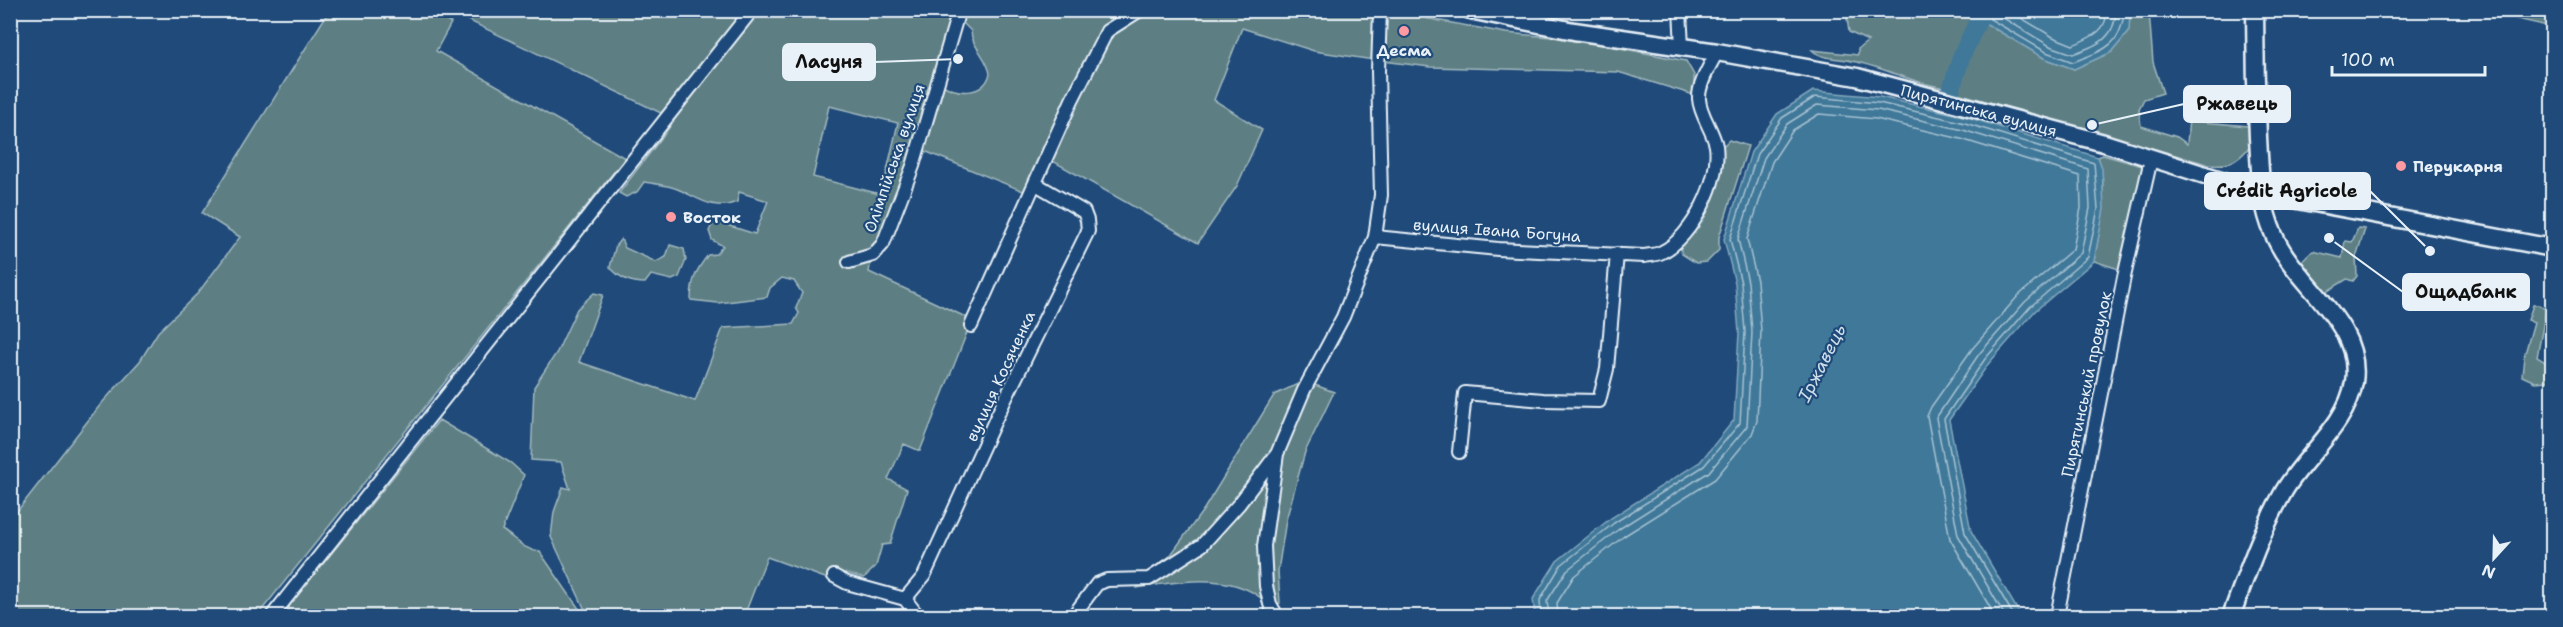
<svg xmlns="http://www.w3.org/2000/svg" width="2563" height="627" font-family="'Shantell Sans',sans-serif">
<rect width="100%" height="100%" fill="#1f4a7a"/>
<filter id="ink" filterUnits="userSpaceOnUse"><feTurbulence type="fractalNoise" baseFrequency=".0167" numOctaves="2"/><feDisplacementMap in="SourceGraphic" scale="12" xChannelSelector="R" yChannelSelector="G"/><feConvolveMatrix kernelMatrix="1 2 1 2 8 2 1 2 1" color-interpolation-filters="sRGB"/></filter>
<g filter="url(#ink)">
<path fill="#5d7f84" stroke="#a2b8be" stroke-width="1.5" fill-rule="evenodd" d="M329,11H425L451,23L436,51L625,158L257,616H11V519L101,404L140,361L158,332L198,293L240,237L202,213Z
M449,11H958L911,166L872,254L869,272L972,320L920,451L904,444L888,479L907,489L890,544L882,545L876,566L864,578L845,573L839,583L767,557L744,616H590L587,614L551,537L554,512L563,487L570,489L561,462L531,460L534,387L557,352L577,309L594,293L603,295L579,362L695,401L723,328L793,324L799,313L796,308L802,293L794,281L782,278L770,288L767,297L718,303L691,300C691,281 696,270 708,255L716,254L723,246L712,240L709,231L714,221L755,234L768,201L739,192L737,202C716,211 701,200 682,191C671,185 657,184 644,182L637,192L626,197L619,193L666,132L694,91L684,85L661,113ZM829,106L898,123L886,175L888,176L884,195L813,177Z
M961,11H1125L1106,25L1028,193L922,150L941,84C957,94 983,97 990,74C988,58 971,46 971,31L959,19Z
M1151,11H1387L1506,33L1574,39L1686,61L1694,75V95L1618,72L1430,67L1367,59L1314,51L1242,28L1214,100L1262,130L1237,186L1198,243L1051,160L1107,39Z
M1846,11H1938L1948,14H1970L2044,58L2074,69L2112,52L2129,31L2130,11H2149L2153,62L2163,93L2144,99L2139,109L2141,126L2177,137L2187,144L2189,118L2192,121L2248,126L2249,147C2237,163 2227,166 2207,164L1954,92L1961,67L1957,61L1946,88C1914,84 1884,67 1852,61C1839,58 1821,59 1812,50L1858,55V49L1868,41L1849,32Z
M2482,11H2546L2552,14V27Z
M1729,140L1748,146L1719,237V250L1707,262L1696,263L1682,254L1679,245L1717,179L1723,146Z
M2103,155L2146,167L2125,271L2094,261C2100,226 2109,191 2098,157Z
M2358,228L2365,229L2356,257L2357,276L2353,281L2347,279L2326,292L2308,278L2302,261L2313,251L2342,258L2345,241L2352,242Z
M621,239L625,248L656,262L666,257L670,245L684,249L686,260L679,277L672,280L651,275L645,283C631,283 619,278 610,267L616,245Z
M2533,305H2539L2546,310L2537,357L2545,362L2552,358V375H2549L2547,381L2535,382L2522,376L2524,357L2534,322L2528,320Z
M1304,381L1334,392L1305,452L1286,520L1278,571L1280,603L1270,607C1239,570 1180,581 1137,588L1139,578L1170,556L1204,509L1274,395Z
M439,420L511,463L524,475L502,530C516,539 524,550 540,552L584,616H281Z"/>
<path fill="#407899" stroke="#83a8bf" stroke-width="1.5" d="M1938,11H2130L2129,31L2112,52L2074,69L2044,58L1970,14H1948Z
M1813,91L1880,97L1967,117L2098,157L2102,168L2104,209L2094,261L2035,311L1989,363L1949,420L1971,531L2021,616H1535L1533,599L1557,561L1611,518L1700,462L1734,420L1739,333L1735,283L1724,239L1751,152L1777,114Z"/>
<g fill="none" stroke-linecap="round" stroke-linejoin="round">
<path stroke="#a5c1d2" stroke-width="1.5" d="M1975,10L2046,52L2073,62C2104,50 2122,46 2124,10
M1990,10L2050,46L2073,54C2098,45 2115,39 2116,10
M2008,10L2053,37L2073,45C2091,37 2107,32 2107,10
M1541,616L1540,600L1561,565L1614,523L1704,466L1740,423L1745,332L1741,283L1730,239L1757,154L1782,118L1815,97L1879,103L1965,123L2094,163L2098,209L2088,257L2030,307L1985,359L1944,419L1965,533L2014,616
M1549,616L1547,601L1567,570L1619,529L1709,472L1747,426L1752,332L1748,282L1738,239L1764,158L1787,124L1817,105L1878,110L1963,130L2088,169L2090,208L2081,253L2025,302L1979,354L1936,418L1958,535L2005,616
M1558,616L1557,603L1574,576L1624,536L1715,479L1752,434L1757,421L1761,331L1757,281L1747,239L1772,162L1793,130L1819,114L1876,119L1961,139L2080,176L2081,208L2073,249L2018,296L1972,349L1931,407L1927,416L1950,539L1995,616"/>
<path stroke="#407899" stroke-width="18" d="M1947,103L1962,55L1983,10"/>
<g stroke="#e8f1f8" stroke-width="16">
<path id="street" d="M1680,10L1682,47
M1375,237L1498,249L1644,256C1649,255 1657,255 1662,252C1692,238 1721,179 1716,146C1713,130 1700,115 1699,99C1698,84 1711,64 1717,52
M849,262L873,255L883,244L913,166L959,10
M971,326L1072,100L1107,31L1140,10
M1459,452L1465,393L1543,400L1599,401L1607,369L1617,254
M834,576L847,583L905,599L918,616
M905,599L924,576L997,416L1088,231L1087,220L1084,212L1036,184
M272,616L752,10
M1073,616L1097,584L1107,580L1149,579L1202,545L1239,504L1276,455
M1277,616L1270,604L1266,586L1264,546L1277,454L1304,390L1343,317L1375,237L1381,195L1378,71L1380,10
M2057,616L2124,277L2151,159"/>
</g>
<g stroke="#e8f1f8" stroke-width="21">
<path id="secondary" d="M1470,10L1574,31L1717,52L1857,77L2104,143L2262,193L2552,248
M2231,616C2247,574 2261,531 2284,491C2305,455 2347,425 2354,382C2363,322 2295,285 2274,235C2260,204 2260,170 2258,137C2256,95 2255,53 2255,10"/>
</g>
<use href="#street" stroke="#1f4a7a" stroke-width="12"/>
<use href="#secondary" stroke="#1f4a7a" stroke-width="16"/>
</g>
</g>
<g fill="#ff9aa2" stroke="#1f4a7a" stroke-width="2">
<circle cx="1404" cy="31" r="6"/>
<circle cx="2401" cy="166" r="6"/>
<circle cx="671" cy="217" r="6"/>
</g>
<g text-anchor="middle" stroke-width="4.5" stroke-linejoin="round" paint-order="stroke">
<g font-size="16" font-weight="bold" fill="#e8f1f8" stroke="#1f4a7a" text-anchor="start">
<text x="1404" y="56" text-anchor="middle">Десма</text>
<text x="2413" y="172">Перукарня</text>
<text x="683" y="223">Восток</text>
</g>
<g font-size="16" fill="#e8f1f8" stroke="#1f4a7a">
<text transform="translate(1979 110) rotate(15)" y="6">Пирятинська вулиця</text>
<text transform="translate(894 158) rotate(-71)" y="6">Олімпійська вулиця</text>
<text transform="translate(1497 230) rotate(4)" y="6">вулиця Івана Богуна</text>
<text transform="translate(1000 376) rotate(-65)" y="6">вулиця Косяченка</text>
<text transform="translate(2086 384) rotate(-78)" y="6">Пирятинський провулок</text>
</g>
<g font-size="18" font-style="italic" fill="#cfdfea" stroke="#1f4a7a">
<text transform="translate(1822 363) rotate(-63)" y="6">Іржавець</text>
</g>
</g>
<path fill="none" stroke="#e8f1f8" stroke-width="2" d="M958 59L875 62M2092 125L2184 104M2430 251L2370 191M2329 238L2403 292"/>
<g fill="#e8f1f8" stroke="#1f4a7a" stroke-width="2">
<circle cx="958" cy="59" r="6"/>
<circle cx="2092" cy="125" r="6"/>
<circle cx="2430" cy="251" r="6"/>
<circle cx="2329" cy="238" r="6"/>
</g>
<g fill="#e8f1f8" stroke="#e8f1f8" stroke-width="2">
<rect x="783" y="44" width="92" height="36" rx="6"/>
<rect x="2184" y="86" width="106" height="36" rx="6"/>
<rect x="2205" y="173" width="165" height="36" rx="6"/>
<rect x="2403" y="274" width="126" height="36" rx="6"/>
</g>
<g font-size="18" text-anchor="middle" font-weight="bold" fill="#111">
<text x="829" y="68">Ласуня</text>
<text x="2237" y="110">Ржавець</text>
<text x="2287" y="197">Crédit Agricole</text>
<text x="2466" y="298">Ощадбанк</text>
</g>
<rect width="2563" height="627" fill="none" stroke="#1f4a7a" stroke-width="36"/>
<rect x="18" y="18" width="2527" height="591" fill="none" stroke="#e8f1f8" stroke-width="2" filter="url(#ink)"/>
<g transform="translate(2494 558) rotate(202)" stroke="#1f4a7a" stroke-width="4.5" paint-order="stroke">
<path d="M0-4.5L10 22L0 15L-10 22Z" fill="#e8f1f8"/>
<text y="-9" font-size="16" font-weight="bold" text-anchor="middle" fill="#e8f1f8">N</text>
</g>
<path d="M2332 66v9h153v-9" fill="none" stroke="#e8f1f8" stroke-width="3"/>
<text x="2341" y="66" font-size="18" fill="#e8f1f8" stroke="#1f4a7a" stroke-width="4.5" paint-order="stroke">100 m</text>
</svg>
